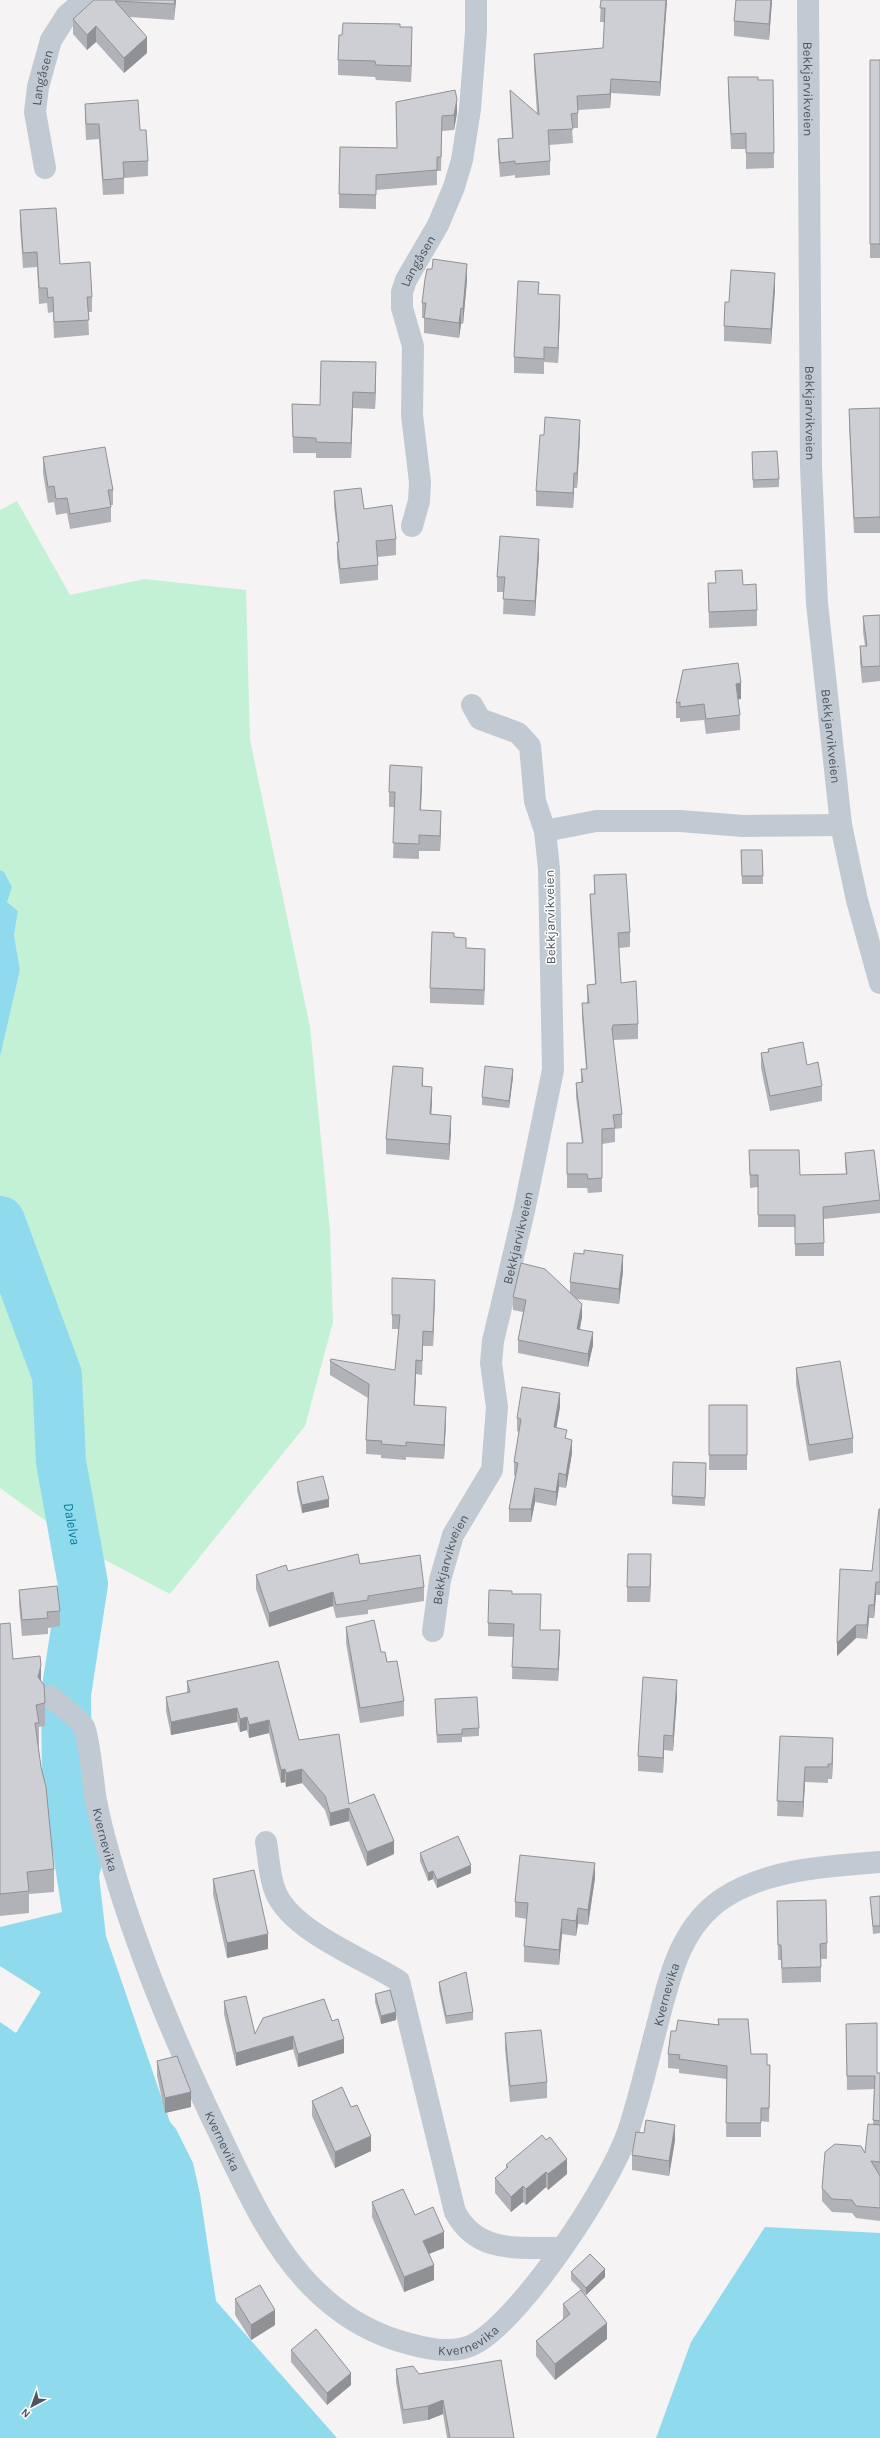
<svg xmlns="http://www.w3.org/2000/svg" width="880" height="2438" font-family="Karla,sans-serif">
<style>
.green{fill:#c3f1d5}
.water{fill:#90daee}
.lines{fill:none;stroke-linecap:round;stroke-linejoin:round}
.river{stroke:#90daee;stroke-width:50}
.minor{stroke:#c1cad2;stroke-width:22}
.wall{fill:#b0b2b7}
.shaded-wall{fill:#909195}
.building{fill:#cdcfd5;stroke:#909195}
.labels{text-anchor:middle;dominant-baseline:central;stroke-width:3;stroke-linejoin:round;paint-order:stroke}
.street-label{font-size:13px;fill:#4a5661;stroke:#fff}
.water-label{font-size:14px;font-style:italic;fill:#0c7c9b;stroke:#fff}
</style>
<rect width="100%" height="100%" fill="#f5f3f3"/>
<path class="green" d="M17 501 70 595 144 579 246 590 250 740 310 1027 330 1231 333 1322 305 1426 170 1594 88 1551 0 1488V1057L20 970 14 935 18 911 7 902 4 872 0 870V510Z"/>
<path class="water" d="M0 870 4 872 12 887 7 902 18 911 14 935 20 970 0 1057Z
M83 1834 96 1839 103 1862 99 1876 106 1936 170 2122 176 2129 193 2163 200 2194 216 2301 337 2438H0V2022L16 2033 41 1992 0 1966V1927L62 1912 51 1840Z
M765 2227 880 2233V2438H656L691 2342Z"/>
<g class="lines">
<path class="river" id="s1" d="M0 1221 57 1375 61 1462 83 1584 66 1694 67 1783 70 1836"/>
<g class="minor">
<path id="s2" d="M808 0 811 466 817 603 841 825 857 900 880 983"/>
<path id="s3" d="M45 168 35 112 38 87 51 40 67 15 85 0"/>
<path id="s4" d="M412 526 419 501 420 482 412 415 413 346 402 308V292L406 280 438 225 454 187 462 160 470 109 476 32V0"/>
<path d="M472 705 480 719 518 733 530 746 535 801 545 831"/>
<path id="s5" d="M433 1631 440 1580 453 1535 492 1470 497 1407 491 1363 493 1341 524 1211 553 1070 549 869 545 831 596 821H680L743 826 841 825"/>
<path id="s6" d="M50 1696C58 1704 79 1718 84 1727 89 1737 93 1781 95 1795 100 1825 109 1855 118 1884 145 1971 182 2057 222 2139 246 2190 272 2247 313 2288 336 2311 365 2330 396 2340 422 2348 454 2357 478 2342 527 2310 608 2188 628 2132 640 2096 648 2059 658 2022 670 1975 681 1925 725 1897 769 1869 829 1866 880 1862"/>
<path d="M266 1842C269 1858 269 1878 276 1893 293 1932 363 1958 399 1981L455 2212C478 2255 520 2247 562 2248"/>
</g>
</g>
<path class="wall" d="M94 0H176L174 20 130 17 147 53 124 73 96 42 87 50 73 34V19Z
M601 0H667L660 96 611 93 610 108 578 110V128H572L573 143 549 145 550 161V175L515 178V175L500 177 498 153V139L512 138 510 104V90L537 114 534 68V54L603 48 605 22H600Z
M736 0H772L769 40 734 36V21Z
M400 27 412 43 411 82 376 80 375 77 338 75V60L342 35Z
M870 60H880V258H870Z
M728 77 758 80H773L774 168 746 169V149H731L728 92Z
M396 102 457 113 454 130 442 131 441 171H437V185L376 190V209L339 208V194L397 148Z
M85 104 140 130 148 161V176L124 178V194L103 195 99 139 86 140 85 119Z
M20 210 60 264 92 297V312H88L89 335 54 338 53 312 48 313 47 303 39 304 37 267 23 268 20 226Z
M467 280 463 324H461L459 338 424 333V318H422V303Z
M775 289 771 344 724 341V326L729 302Z
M539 294 560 310 558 363 544 362V374L514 373V357Z
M376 378 375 409 353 408 351 458H316V453H293L292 404 320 405Z
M880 408V533H854L849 424V409Z
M580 435 577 488H574L573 508 536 506V491Z
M752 452 779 479V487L753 488Z
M43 457 113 490V505H111V522L70 529 67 513 56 515 54 502 48 503 43 473Z
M334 491 364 509 396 539V555L378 557V580L340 584 337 558V542H338L334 506Z
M539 554 535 616 503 614 504 592H497V577Z
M708 583 743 585 757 610V626L709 628Z
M880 615V681L862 683 860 662V646H865L863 632V616Z
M683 670 741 699H738L740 715V730L706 734 704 720 680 722V718H676V703Z
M422 782 421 810 441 826 440 851H419V859L393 858 395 807H389V792Z
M741 850H762L763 884H742Z
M594 875 630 932V947L619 948 621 983 638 1024V1039L613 1040 622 1114V1128L615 1129V1142L602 1144V1192L588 1193 587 1188H567V1143H582L576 1097V1083L581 1082V1069H586L582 1018V1003H587V985L595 984 590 908V894H594Z
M454 937 466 948 485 964 484 1005 430 1003V988Z
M768 1049 807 1065 822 1086V1101L770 1111 761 1068V1053L768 1052Z
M513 1077 509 1108 482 1105V1097Z
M423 1086 432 1102 431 1115 451 1131 449 1160 386 1154V1139Z
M749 1150 800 1175 846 1174 845 1165V1153L880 1200V1213L824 1219V1256H795V1227H758V1187L750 1188Z
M623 1271 619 1304 577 1299 582 1317 580 1329 593 1345 588 1367 518 1353V1340L523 1312 513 1310V1297L570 1292V1282Z
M392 1278 435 1294 433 1346H423L422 1375 416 1374 414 1405 446 1421 444 1459 406 1457V1460L381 1458V1455L366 1454V1440L368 1398 330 1375V1361L395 1370 399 1329H392Z
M796 1368 853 1438V1453L809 1461 796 1384Z
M709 1405H747V1470H709Z
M560 1407 556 1428 567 1439 572 1453 566 1488 559 1487 556 1506 535 1502 531 1522H509V1509L515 1476 514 1475V1462L519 1432 517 1431V1418Z
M673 1462 706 1463 705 1506 672 1504Z
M297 1482 329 1507 302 1513 297 1490Z
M880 1509V1595H876L874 1618H869L867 1639 856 1638 837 1656 872 1571Z
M360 1564 424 1587V1601L368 1610V1614L336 1618 333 1606 269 1627 256 1589V1575L288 1571Z
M651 1570 650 1602H627V1587Z
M19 1590 60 1611V1626L48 1628V1634L22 1636 19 1605Z
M512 1594 540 1630 560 1643 558 1681 512 1679 513 1637 488 1636V1623Z
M0 1624 13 1659 41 1681 45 1703V1726L39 1727V1745H38L54 1869V1892L29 1894V1913L0 1916Z
M346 1627 381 1652 387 1662 404 1701V1716L360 1723 346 1643Z
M278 1661 299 1740 349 1804 394 1854 367 1866 349 1821 330 1826 325 1810 302 1783 286 1787 285 1782 281 1783 269 1733 249 1738 247 1730 240 1732 237 1722 171 1735 166 1711V1697L187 1693V1681Z
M677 1696 673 1751 664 1750 663 1773 638 1771V1756Z
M435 1699 479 1728V1736L462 1737V1742L437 1743Z
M780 1736 833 1753 832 1779H828V1783L805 1782 803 1817 777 1816Z
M420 1853 471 1873 437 1888 433 1879 428 1881 420 1861Z
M595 1878 588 1925 578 1924 576 1936 562 1934 559 1965 524 1962V1946L527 1919 515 1917V1902Z
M213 1879 268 1949 227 1958 213 1894Z
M880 1896V1933L873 1934 870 1897Z
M777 1901 827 1943V1959H821V1982L782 1983 781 1960H778Z
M439 1982 473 2012V2020L446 2024 439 1990Z
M375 1994 396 2020 381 2024 375 2002Z
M224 2001 255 2034 332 2021 344 2053 298 2067 293 2049 236 2066 224 2014Z
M718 2019 751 2054 767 2065H770L769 2122 761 2121V2137H726L727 2079 679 2073V2069L668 2068V2054L676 2031 718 2025Z
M846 2024 877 2073H880V2175H879L880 2176V2221L856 2218 852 2213 832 2212 822 2201V2188L865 2153 873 2124 874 2089 847 2090Z
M505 2033 547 2082V2098L510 2102 505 2049Z
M157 2061 191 2107 165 2113 157 2076Z
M312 2101 351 2107 371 2151 335 2168 312 2116Z
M675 2140 669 2176 632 2170V2155Z
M506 2165 567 2174 548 2190 546 2187 526 2205 523 2202 511 2212 495 2193V2178L506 2169Z
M372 2202 415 2215 444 2248 429 2254 434 2280 404 2292 372 2217Z
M571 2272 605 2277 586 2295 571 2280Z
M235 2299 275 2325 251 2340 235 2315Z
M563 2304 607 2339 555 2380 536 2356V2341L563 2319Z
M291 2350 351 2385 327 2405 291 2362Z
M396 2369 419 2374 514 2438H447L443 2414 428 2420 403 2424 396 2382Z"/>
<path class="shaded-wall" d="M175 0H176L174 20Z
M666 0H667L660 96V82Z
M771 0H772L769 40V24Z
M96 26V42L87 50V35Z
M412 27V43L411 82V66Z
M147 37V53L124 73V58Z
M611 79V93L610 108V94Z
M457 99V113L454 130V115Z
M467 264V280L463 324V309Z
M775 273V289L771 344V329Z
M560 295V310L558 363V348Z
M461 308V324L459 338V323Z
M376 362V378L375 409V393Z
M353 392V408L351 458V443Z
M580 420V435L577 488V473Z
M574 473V488L573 508V493Z
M539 539V554L535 616V601Z
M741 683V699L736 700V684Z
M422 767V782L420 825V810Z
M441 811V826L440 851V836Z
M485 949V964L484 1005V990Z
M613 1025V1040L612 1029Z
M423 1068V1084L422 1101V1086Z
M513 1069V1077L509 1108V1101Z
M432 1087V1102L430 1130V1114Z
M451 1116V1131L449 1160V1144Z
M623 1255V1271L619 1304V1289Z
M435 1280V1294L433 1346V1332Z
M582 1304V1317L577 1342V1329Z
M593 1332V1345L588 1367V1354Z
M416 1360V1374L414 1419V1405Z
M560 1393V1407L554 1441V1427Z
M446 1407V1421L444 1459V1445Z
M572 1440V1453L566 1488V1475Z
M559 1473V1487L556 1506V1492Z
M535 1488V1502L531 1522V1509Z
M329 1499V1507L302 1513V1505Z
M651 1554V1570L650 1602V1587Z
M876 1582V1595L874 1618V1605Z
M333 1592V1606L269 1627V1613Z
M869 1605V1618L867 1639V1625Z
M856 1625V1638L837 1656V1643Z
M560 1630V1643L558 1681V1669Z
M41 1665V1687L38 1677Z
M677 1680V1696L673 1751V1736Z
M237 1708V1722L171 1735V1722Z
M247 1717V1730L240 1732V1719Z
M269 1720V1733L249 1738V1725Z
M664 1735V1750L663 1773V1758Z
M833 1738V1753L832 1779V1764Z
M805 1767V1782L803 1817V1802Z
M285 1769V1782L281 1783V1770Z
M302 1769V1783L286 1787V1773Z
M349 1808V1821L330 1826V1813Z
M394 1841V1854L367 1866V1852Z
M595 1863V1878L588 1925V1910Z
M471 1865V1873L437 1888V1880Z
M433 1871V1879L428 1881V1873Z
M578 1908V1924L576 1936V1921Z
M562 1919V1934L559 1965V1950Z
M268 1934V1949L227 1958V1943Z
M396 2012V2020L381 2024V2016Z
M293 2036V2049L236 2066V2053Z
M344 2039V2053L298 2067V2054Z
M191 2092V2107L165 2113V2098Z
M675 2125V2140L669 2176V2161Z
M371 2136V2151L335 2168V2152Z
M567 2159V2174L548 2190V2174Z
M546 2172V2187L526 2205V2189Z
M523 2186V2202L511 2212V2197Z
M444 2232V2248L423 2256V2241Z
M434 2265V2280L404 2292V2277Z
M605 2269V2277L586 2295V2288Z
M275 2310V2325L251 2340V2325Z
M607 2323V2339L555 2380V2364Z
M351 2373V2385L327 2405V2393Z
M443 2400V2414L428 2420V2406Z"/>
<path class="building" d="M94 0H175L174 4 115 1 147 37 124 58 96 26 87 35 73 19Z
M601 0H666L660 82 611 79 610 94 577 96 578 113 571 114 573 129 548 130 550 161 515 164V161L500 163 498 139 513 138 510 90 539 115 534 54 603 48 605 8H600Z
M736 0H771L769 24 734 21Z
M343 23 400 24V27H412L411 66 376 65 375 61 338 60 339 35H342Z
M870 60H880V244H870Z
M728 77H758V80H773L774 153H746V133L731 134Z
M455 90 457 99 454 115 442 116 441 157H437V170L376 175V195L339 194 340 147 397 148 396 102Z
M138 100 140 130H146L148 161 123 162 124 178 103 180 99 124H86L85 104Z
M56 208 60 264 90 262 92 297H87L89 320 54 322 53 297 48 298 47 288H39L37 252 23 253 20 210Z
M433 259 467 264 463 309 461 308 459 323 424 318 426 303H422L425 279 427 269H432Z
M731 270 775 273 771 329 724 326 725 302H729Z
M518 281 539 282 538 294 560 295 558 348 544 347V359L514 357Z
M321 361 376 362 375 393 353 392 351 443 316 442V438L293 437 292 404 320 405Z
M880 408V517L854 518 849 409Z
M545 417 580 420 577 473H574L573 493 536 491 540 435H544Z
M105 447 113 490H108L111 507 70 514 67 498 56 499 54 486 48 487 43 457Z
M777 451 779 479 753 480 752 452Z
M361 488 364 509 392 505 396 539 376 541 378 565 340 569 337 542H339L334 491Z
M500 536 539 539 535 601 503 599 505 577H497Z
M742 570 743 585 756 584 757 610 709 612 708 583H716L715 571Z
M880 615V666L862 667 860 646H867L863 616Z
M738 663 741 683 736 684 740 715 706 719 704 704 680 707V702L676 703 683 670Z
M390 765 422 767 420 810 441 811 440 836 419 835V844L393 843 395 792H389Z
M741 850H762L763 876H742Z
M626 874 630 932 618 933 621 983 636 981 638 1024 613 1025 612 1029 622 1114 613 1115 615 1128 602 1129V1178L588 1179 587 1174H567V1143H583L576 1083 583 1082 581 1069H587L582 1003H589L587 985 596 984 590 894H595L594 875Z
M432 932 454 933V937L466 938V948L485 949 484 990 430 988Z
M803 1042 807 1065 818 1062 822 1086 770 1096 761 1053 769 1052 768 1049Z
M393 1066 423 1068 422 1086 432 1087 430 1114 451 1116 449 1144 386 1139Z
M485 1066 513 1069 509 1101 482 1097Z
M749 1150H799L800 1175 847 1174 845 1153 874 1150 880 1200 823 1207 824 1243 795 1244V1215H758V1175H750Z
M584 1250 623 1255 619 1289 570 1282 574 1253 584 1254Z
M521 1263 545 1269 582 1304 577 1329 593 1332 588 1354 518 1340 526 1300 513 1297Z
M392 1278 435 1280 433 1332 423 1331 422 1361 416 1360 414 1405 446 1407 444 1445 406 1442V1446L381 1444 382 1441 366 1440 369 1384 330 1361 331 1359 395 1370 400 1315H392Z
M840 1361 853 1438 809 1445 796 1368Z
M522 1387 560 1393 554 1427 567 1430 565 1438 572 1440 566 1475 559 1473 556 1492 535 1488 531 1509H509L518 1463 514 1462 521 1419 517 1418Z
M709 1405H747V1455H709Z
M673 1462 706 1463 705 1498 672 1496Z
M323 1476 329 1499 302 1505 297 1482Z
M879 1509H880V1582H876L874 1605H869L867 1625H856L837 1643 840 1569 872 1571Z
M358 1554 360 1564 420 1555 424 1587 368 1596V1600L336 1605 333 1592 269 1613 256 1575 286 1565 288 1571Z
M628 1554H651L650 1587H627Z
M57 1586 60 1611 47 1612 48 1618 22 1620 19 1590Z
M489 1590 512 1591V1594H541L540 1630H560L558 1669 512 1667 514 1624 488 1623Z
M374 1620 381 1652H385L387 1662 397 1661 404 1701 360 1708 346 1627Z
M10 1623 13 1659 40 1656 41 1665 38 1677 44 1685 45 1703 36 1705 39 1723H35L41 1767 46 1787 54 1869 27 1872 29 1891 0 1894V1624Z
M278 1661 299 1740 339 1734 349 1804 374 1794 394 1841 367 1852 349 1808 330 1813 325 1796 302 1769 286 1773 285 1769 281 1770 269 1720 249 1725 247 1717 240 1719 237 1708 171 1722 166 1697 190 1692 187 1681Z
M643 1677 677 1680 673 1736 664 1735 663 1758 638 1756Z
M477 1697 479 1728 462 1729V1734L437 1735 435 1699Z
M780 1736 833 1738 832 1764H828V1767H805L803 1802 777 1801Z
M458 1836 471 1865 437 1880 433 1871 428 1873 420 1853Z
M520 1855 595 1863 588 1910 578 1908 576 1921 562 1919 559 1950 524 1946 528 1903 515 1902Z
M254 1870 268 1934 227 1943 213 1879Z
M880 1896V1926H873L870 1897Z
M826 1900 827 1943 820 1944 821 1967 782 1968 781 1945H778L777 1901Z
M466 1972 473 2012 446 2016 439 1982Z
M390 1990 396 2012 381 2016 375 1994Z
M246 1996 255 2034 263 2018 324 1999 332 2021 338 2019 344 2039 298 2054 293 2036 236 2053 224 2001Z
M718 2019H748L751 2054H767V2065H770L769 2108H761V2123H726L727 2066 679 2059 680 2055 668 2054 671 2031H676L678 2020 719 2025Z
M877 2023V2073H880V2121L873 2120 875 2076H847L846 2024Z
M541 2030 547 2082 510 2086 505 2033Z
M177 2056 191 2092 165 2098 157 2061Z
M342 2087 351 2107 357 2105 371 2136 335 2152 312 2101Z
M646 2120 675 2125 669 2161 632 2155 636 2132 644 2133Z
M868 2124 880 2125V2162L871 2161 880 2176V2208L856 2206 852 2200 832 2199 822 2188 825 2152 835 2144 861 2146 865 2153Z
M542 2135 546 2140 550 2137 567 2159 548 2174 546 2172 526 2189 523 2186 511 2197 495 2178 508 2167 506 2165Z
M403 2189 415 2215 433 2207 444 2232 423 2241 434 2265 404 2277 372 2202Z
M590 2254 605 2269 586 2288 571 2272Z
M260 2285 275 2310 251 2325 235 2299Z
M581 2290 607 2323 555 2364 536 2341 570 2314 563 2304Z
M316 2329 351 2373 327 2393 291 2350Z
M501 2360 514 2438H450L443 2400 428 2406 403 2410 396 2369 413 2366 419 2374Z"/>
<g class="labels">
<g class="street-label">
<text stroke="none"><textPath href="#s3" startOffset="92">Langåsen</textPath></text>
<text stroke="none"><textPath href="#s2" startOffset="89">Bekkjarvikveien</textPath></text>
<text stroke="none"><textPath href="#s4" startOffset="272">Langåsen</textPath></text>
<text stroke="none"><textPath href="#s2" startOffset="413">Bekkjarvikveien</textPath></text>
<text stroke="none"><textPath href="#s2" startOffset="737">Bekkjarvikveien</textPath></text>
<text transform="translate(550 917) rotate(-91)">Bekkjarvikveien</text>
<text stroke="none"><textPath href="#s5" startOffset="410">Bekkjarvikveien</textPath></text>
<text stroke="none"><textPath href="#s5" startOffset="74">Bekkjarvikveien</textPath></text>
<text stroke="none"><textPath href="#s6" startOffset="161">Kvernevika</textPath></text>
<text stroke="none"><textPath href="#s6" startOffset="1245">Kvernevika</textPath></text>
<text stroke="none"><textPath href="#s6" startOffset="485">Kvernevika</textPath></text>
<text stroke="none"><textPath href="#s6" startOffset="833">Kvernevika</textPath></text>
</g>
<g class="water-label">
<text stroke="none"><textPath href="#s1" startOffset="314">Dalelva</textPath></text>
</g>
</g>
<g transform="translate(32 2406) rotate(221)" stroke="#ffffff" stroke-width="3" paint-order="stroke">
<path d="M0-3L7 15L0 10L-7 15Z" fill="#4a5661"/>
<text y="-6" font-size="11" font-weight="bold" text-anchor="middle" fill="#4a5661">N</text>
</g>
</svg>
